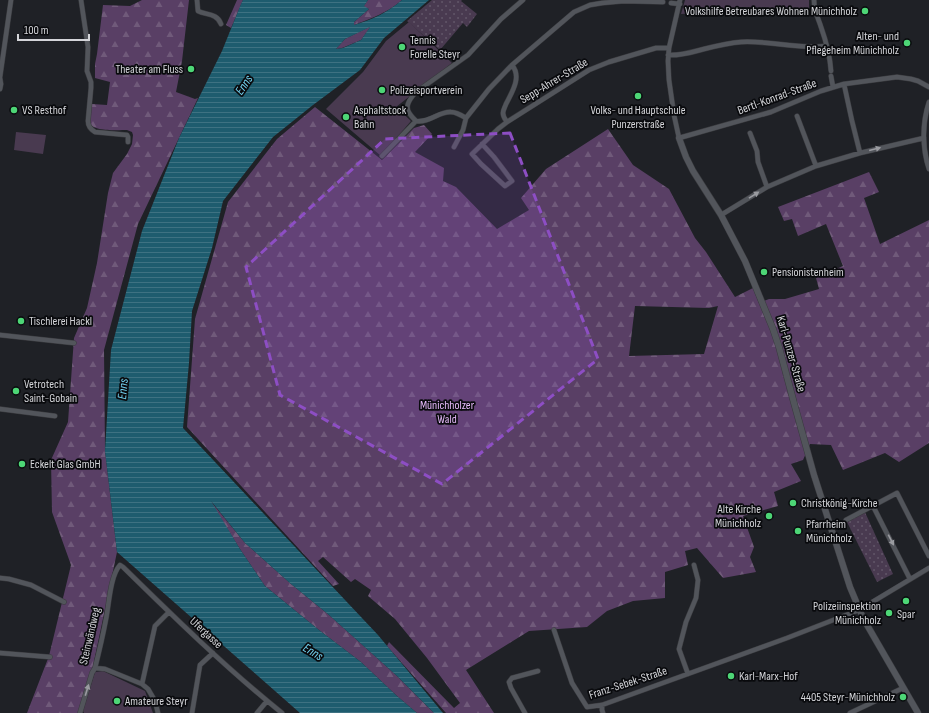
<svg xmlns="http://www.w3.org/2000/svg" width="929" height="713" font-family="'Sofia Sans Condensed',sans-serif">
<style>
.grass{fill:url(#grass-dots)}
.forest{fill:url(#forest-firs);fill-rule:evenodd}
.garden{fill:#493a50}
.water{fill:url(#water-rules);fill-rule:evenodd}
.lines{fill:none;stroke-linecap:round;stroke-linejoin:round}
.street-casing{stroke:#3a3b3f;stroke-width:5.5}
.secondary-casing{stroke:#3a3b3f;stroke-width:7}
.street{stroke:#52555b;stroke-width:4.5}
.secondary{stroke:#52555b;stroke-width:6}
.oneway{fill:#9a9ba0}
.marked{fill:#8d4ec4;fill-opacity:0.2;stroke:#8d4ec4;stroke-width:3;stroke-dasharray:8 5;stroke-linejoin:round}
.poi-dot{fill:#4dd676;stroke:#090a0d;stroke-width:1.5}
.labels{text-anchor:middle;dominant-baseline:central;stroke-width:3.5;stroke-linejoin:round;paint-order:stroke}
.poi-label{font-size:12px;fill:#d4d5d9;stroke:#090a0d;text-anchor:start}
.street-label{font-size:12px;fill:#d4d5d9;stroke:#090a0d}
.park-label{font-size:12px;fill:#e6bafa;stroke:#090a0d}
.water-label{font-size:13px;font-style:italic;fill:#72d0ee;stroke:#090a0d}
</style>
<defs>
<pattern id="grass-dots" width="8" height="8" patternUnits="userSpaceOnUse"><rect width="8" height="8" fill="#493a50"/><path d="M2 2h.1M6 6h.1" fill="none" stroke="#625669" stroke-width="1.8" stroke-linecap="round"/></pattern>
<pattern id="forest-firs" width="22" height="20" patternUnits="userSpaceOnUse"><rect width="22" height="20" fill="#593f65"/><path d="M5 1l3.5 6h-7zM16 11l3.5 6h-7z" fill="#705a7a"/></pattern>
<pattern id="water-rules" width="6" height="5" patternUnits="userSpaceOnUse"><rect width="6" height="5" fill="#1e5c6e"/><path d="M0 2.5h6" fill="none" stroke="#3e7282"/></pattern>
</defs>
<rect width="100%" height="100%" fill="#1f2126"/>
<path class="grass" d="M432 0H462L461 1 477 14 467 27 463 23 440 50 407 21Z
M864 510 893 574 877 582 847 522Z"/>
<path class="forest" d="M142 0H189L182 61 176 92 195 99 198 98 138 224 104 350 105 451 117 552 93 666 78 713H27L49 656 71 565 52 512 51 460 68 422 74 338 87 308 97 263 108 193 113 173 127 154 132 144 133 135 132 132 127 130C119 130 93 132 90 123 89 118 91 109 92 104L107 105 110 82 95 78V64L97 54 103 5 130 6Z
M237 0H243L231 28 226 25Z
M368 0H402C387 13 372 18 354 25V22L369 9 363 7Z
M371 26 361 40 342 48 336 49 345 39Z
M315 107 382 160 414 128 424 125 432 134 415 152 444 168 443 181 456 187 497 229 529 210 521 198 546 169 608 129 633 165 669 189 695 238 706 252 735 297 753 288 759 303 769 299H785L819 289 816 278 843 266 826 224 798 236 792 219 784 221 778 207 869 172 879 192 864 198 880 244 929 220V443L899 462 885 453 843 470 831 445 810 444 803 460 791 464 801 481 774 492 778 506 743 516 754 547 750 557 756 572 723 578 697 548 685 551 688 565 665 572V598L633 601 607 611 587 627 529 631 466 670 494 713H446L387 646 389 642 454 708 460 703 427 658 395 619 368 596 371 590 355 579 351 582 323 557 318 561 339 584 333 586 187 427 195 319 228 202 277 139ZM635 306 709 308 718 306 704 354 629 356Z
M208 498 245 543 291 584 329 615 397 676 434 713H417L397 696 361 662 319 630 265 586 240 549Z"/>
<path class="garden" d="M685 0H809V9L741 7 712 12 681 14Z
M409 22 452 63 396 107 411 121 381 156 326 109 363 72 386 41Z
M16 132 46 135 43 154 14 150Z
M103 671 145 691 153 713H84L83 711 95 672Z"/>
<path class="water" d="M243 0H368L364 6 369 9 354 22V25C373 19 387 13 402 0H429L384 38 360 70 313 105 273 137 223 201 212 248 192 311 189 363 183 428 378 635 443 713H434L397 676 329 615 291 584 245 543 211 501 240 549 265 586 319 630 361 662 397 696 417 713H300L117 552 105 451 111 350 142 231 179 138 222 51 241 4ZM370 27 361 40 343 48 336 49 345 39Z"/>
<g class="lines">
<g class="street-casing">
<path id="street" d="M81 0 88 47 87 71 91 82V88L88 121C88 126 90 129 95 132L127 135 128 137V142
M197 0 198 11C206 15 217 13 221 24
M680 0 669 48 668 61 669 80 674 115 679 138 771 112 821 91 844 84 897 77 911 79 918 81 929 87
M814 0C814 12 818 17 821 27 826 41 830 56 831 71
M671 3 680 4
M668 55C681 56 692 52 704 49 716 46 728 43 741 42 769 40 798 50 826 46
M831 76 833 87
M0 77 11 0
M0 78 1 84 0 89
M844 84 852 121 860 153
M929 102C922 123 922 148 929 169
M797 116 816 166
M466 118C461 115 456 112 451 112 439 111 430 123 416 121 404 110 405 104 416 92L468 55 501 19 523 0
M507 122C505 119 503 117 503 113 503 110 505 107 506 104 512 92 522 77 512 65
M750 133 757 151 758 162 767 187
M482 144 494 157 512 181 505 186 481 164 472 154 498 129 507 122 589 70 609 62 656 48H669
M454 147 463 130 466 118 489 89 512 65 574 12 590 5 602 3 624 1 663 2
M382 156 416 121
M721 215 767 187 816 166 860 153 924 138
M0 335 74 343
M0 409 55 416
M873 506 910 579
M846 520 897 493 929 556
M831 527 838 523
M0 578 9 579 31 585 64 602
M554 630 572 683 587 707 602 705 787 638 859 610 929 568
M0 653 50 657
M95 668 105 669 142 684 148 689 155 701 158 713
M688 674 679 649 686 622 696 598 698 580 694 565
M142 684 155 626 169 612
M602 705V710L603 713
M80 713 92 673 95 668C99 652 103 635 106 619 109 605 110 576 120 565L123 567C174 617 226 668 282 713
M192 713 200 665 213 653
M257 713 267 701
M525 713 511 688 509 682 512 678 538 671
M850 713 903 688"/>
</g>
<g class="secondary-casing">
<path id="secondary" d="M679 138 686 157 693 171 721 215 745 261 773 329 779 347 794 403 814 475 850 587 863 618 918 713"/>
</g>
<use href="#street" class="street"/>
<use href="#secondary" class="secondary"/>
</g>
<defs><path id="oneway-solid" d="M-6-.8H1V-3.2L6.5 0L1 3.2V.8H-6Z"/></defs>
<g class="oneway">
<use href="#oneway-solid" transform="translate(875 149) rotate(-14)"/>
<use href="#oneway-solid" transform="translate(754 195) rotate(-32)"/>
<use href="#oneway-solid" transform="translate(891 540) rotate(63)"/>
<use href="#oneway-solid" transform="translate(87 690) rotate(-73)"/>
</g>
<path class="marked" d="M510 133 598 359 442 484 280 395 246 267 385 139Z"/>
<g class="poi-dot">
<circle cx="865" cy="11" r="4"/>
<circle cx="907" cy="43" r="4"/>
<circle cx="402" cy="47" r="4"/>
<circle cx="191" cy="69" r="4"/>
<circle cx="382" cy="90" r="4"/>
<circle cx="638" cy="96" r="4"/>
<circle cx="14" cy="110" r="4"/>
<circle cx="346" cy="117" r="4"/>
<circle cx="764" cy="272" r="4"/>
<circle cx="21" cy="321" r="4"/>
<circle cx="16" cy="391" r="4"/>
<circle cx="22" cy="464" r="4"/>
<circle cx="793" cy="503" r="4"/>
<circle cx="769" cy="516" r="4"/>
<circle cx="798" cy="531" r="4"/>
<circle cx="906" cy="601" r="4"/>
<circle cx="889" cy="613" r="4"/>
<circle cx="731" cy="676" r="4"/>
<circle cx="903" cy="697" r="4"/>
<circle cx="117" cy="701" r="4"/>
</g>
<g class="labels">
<g class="poi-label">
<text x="857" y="11" text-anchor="end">Volkshilfe Betreubares Wohnen Münichholz</text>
<text x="899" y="36" text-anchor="end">Alten- und<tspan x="899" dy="14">Pflegeheim Münichholz</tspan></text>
<text x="410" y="40">Tennis<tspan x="410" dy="14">Forelle Steyr</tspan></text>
<text x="183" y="69" text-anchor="end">Theater am Fluss</text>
<text x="390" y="90">Polizeisportverein</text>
<text x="22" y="110">VS Resthof</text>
<text x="354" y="110">Asphaltstock<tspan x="354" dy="14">Bahn</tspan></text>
<text x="638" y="110" text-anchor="middle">Volks- und Hauptschule<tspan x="638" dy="14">Punzerstraße</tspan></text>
<text x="772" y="272">Pensionistenheim</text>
<text x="29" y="321">Tischlerei Hackl</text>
<text x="24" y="384">Vetrotech<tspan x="24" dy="14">Saint-Gobain</tspan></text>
<text x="30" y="464">Eckelt Glas GmbH</text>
<text x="801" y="503">Christkönig-Kirche</text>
<text x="761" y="509" text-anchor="end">Alte Kirche<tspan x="761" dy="14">Münichholz</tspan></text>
<text x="806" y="524">Pfarrheim<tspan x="806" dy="14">Münichholz</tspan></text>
<text x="881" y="606" text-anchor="end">Polizeiinspektion<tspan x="881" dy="14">Münichholz</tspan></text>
<text x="906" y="614" text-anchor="middle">Spar</text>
<text x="739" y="676">Karl-Marx-Hof</text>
<text x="895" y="697" text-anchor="end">4405 Steyr-Münichholz</text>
<text x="125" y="701">Amateure Steyr</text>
</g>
<g class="street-label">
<text transform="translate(554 81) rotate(-31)">Sepp-Ahrer-Straße</text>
<text transform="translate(777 97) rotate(-20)">Bertl-Konrad-Straße</text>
<text transform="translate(791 354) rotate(74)">Karl-Punzer-Straße</text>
<text transform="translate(206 633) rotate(43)">Ufergasse</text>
<text transform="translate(90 636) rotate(-77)">Steinwändweg</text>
<text transform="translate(628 683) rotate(-18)">Franz-Sebek-Straße</text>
</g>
<g class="park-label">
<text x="447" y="405">Münichholzer<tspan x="447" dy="14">Wald</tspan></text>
</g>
<g class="water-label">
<text transform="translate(244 85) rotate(-56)">Enns</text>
<text transform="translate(123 389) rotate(-85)">Enns</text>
<text transform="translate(313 652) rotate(32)">Enns</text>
</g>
</g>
<path d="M18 34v6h71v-6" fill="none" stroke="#d4d5d9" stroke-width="2"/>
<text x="24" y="34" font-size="12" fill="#d4d5d9" stroke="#090a0d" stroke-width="3" paint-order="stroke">100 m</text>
</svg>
